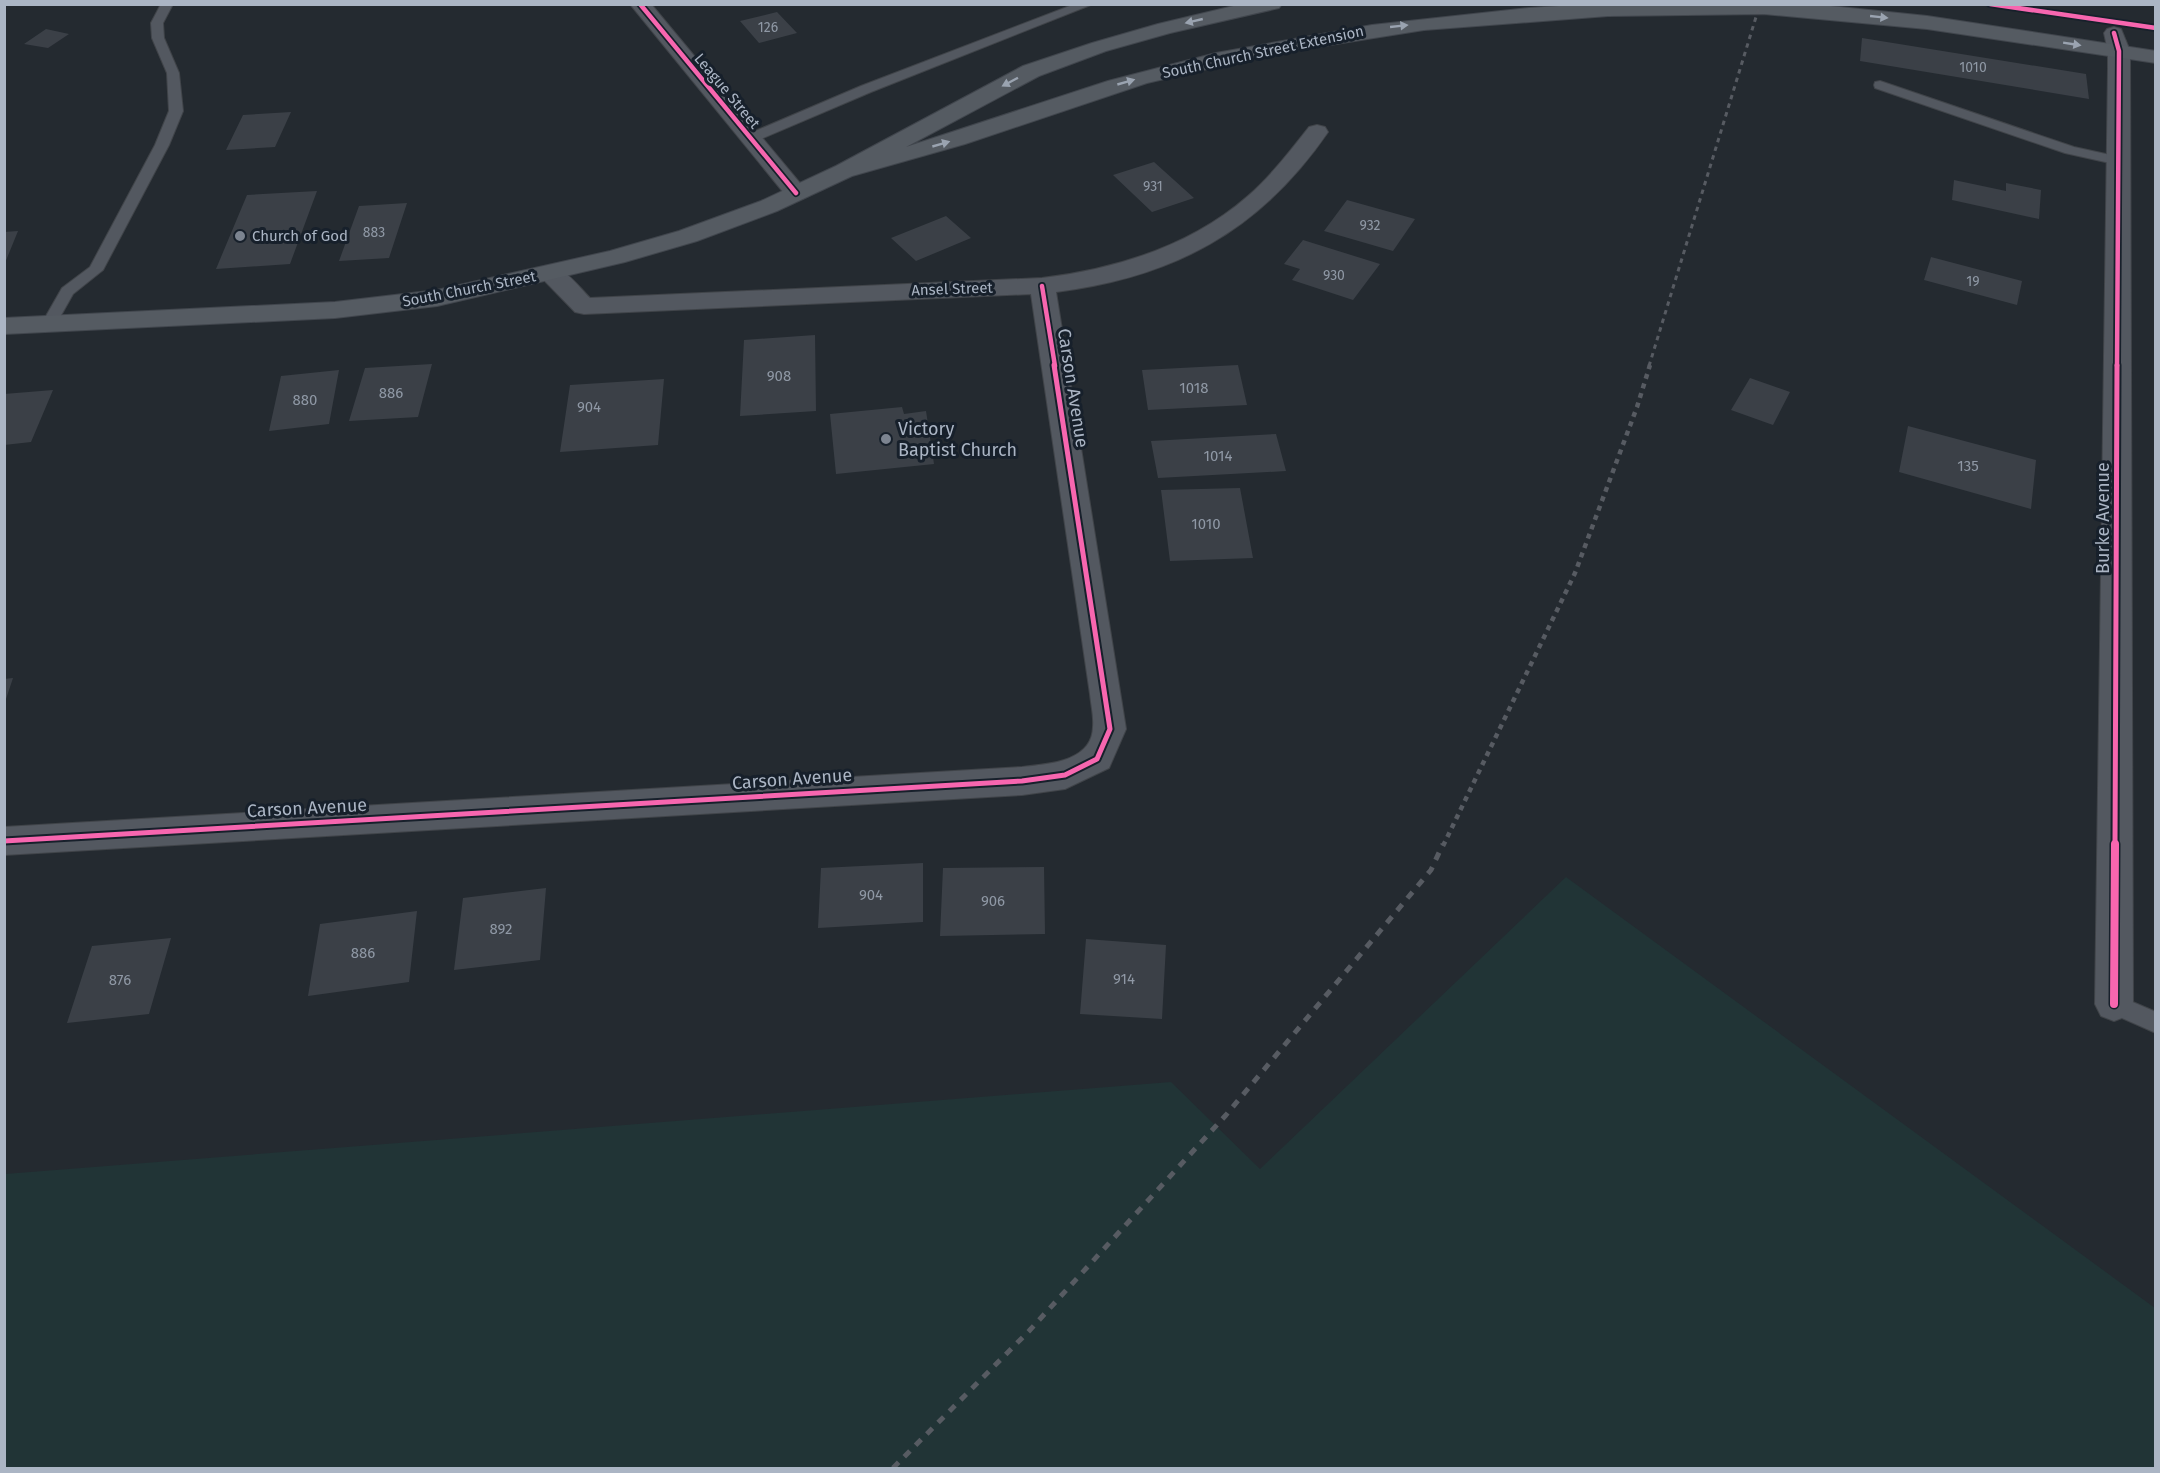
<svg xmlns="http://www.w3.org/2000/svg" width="2160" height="1473" font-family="'Fira Sans',sans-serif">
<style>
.green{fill:#213436}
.building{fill:#3b4047}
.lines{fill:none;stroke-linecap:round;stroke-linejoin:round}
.lane-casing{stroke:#404449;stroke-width:2}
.street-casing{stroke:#404449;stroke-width:2}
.primary-casing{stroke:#41464d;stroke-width:2}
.lane{fill:#535860;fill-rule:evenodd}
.street{fill:#535860;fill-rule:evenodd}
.primary{fill:#555b62;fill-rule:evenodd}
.rail-far2{stroke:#575b62;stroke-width:3;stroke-dasharray:4.5 4.5;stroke-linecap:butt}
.rail-far1{stroke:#575b62;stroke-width:4.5;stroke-dasharray:5 5;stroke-linecap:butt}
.rail{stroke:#575b62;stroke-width:5;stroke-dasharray:8 8;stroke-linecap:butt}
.cycleway-far2-casing{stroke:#17202b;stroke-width:8}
.cycleway-far1-casing{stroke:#17202b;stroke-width:9}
.cycleway-casing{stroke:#17202b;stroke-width:11}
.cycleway-far2{stroke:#f766af;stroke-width:4.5}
.cycleway-far1{stroke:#f766af;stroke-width:5}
.cycleway{stroke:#f766af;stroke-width:8}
.oneway{fill:#9aa3b0}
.poi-dot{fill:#7c8490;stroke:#17202b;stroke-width:2}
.labels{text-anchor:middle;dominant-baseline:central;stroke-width:6;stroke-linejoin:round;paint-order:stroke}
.far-number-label{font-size:14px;fill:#8f98a5}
.far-street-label{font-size:15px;fill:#abb5c4;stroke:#17202b}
.far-poi-label{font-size:15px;fill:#abb5c4;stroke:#17202b;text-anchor:start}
.number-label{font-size:15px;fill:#8f98a5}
.street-label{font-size:18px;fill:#abb5c4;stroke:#17202b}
.poi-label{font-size:18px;fill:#abb5c4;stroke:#17202b;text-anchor:start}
</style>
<rect width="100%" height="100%" fill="#242a30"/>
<path class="green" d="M1566 877 2155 1308V1468H5V1174L1171 1082 1260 1169Z"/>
<path class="building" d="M777 12 797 33 759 43 740 21Z
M46 29 69 34 48 48 24 44Z
M1862 38 2086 74 2089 99 1860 61Z
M291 112 275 147 226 150 243 115Z
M1154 162 1194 198 1152 212 1113 175Z
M1954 180 2006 191V183L2041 190 2039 219 1952 200Z
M317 191 290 264 216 269 247 195Z
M1347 200 1415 219 1393 251 1324 231Z
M407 203 389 258 339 261 359 206Z
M946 216 971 238 916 261 891 238Z
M18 231 5 263H4V232Z
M1303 240 1380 264 1353 300 1292 280 1300 269 1284 264Z
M1931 257 2022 281 2017 305 1924 280Z
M815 335 816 411 740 416 744 340Z
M432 364 418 417 349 421 365 368Z
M1238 365 1247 405 1148 410 1142 370Z
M339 370 329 424 269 431 281 376Z
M1750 378 1790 392 1773 425 1731 410Z
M664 379 658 445 560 452 570 385Z
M53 390 31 442 4 445V394Z
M902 407 904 414 926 411 934 464 836 474 830 414Z
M1908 426 2036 460 2031 509 1899 472Z
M1276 434 1286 471 1158 478 1151 441Z
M1240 488 1253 558 1170 561 1161 490Z
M13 678 5 702 4 701V679Z
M923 863V922L818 928 821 868Z
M1044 867 1045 934 940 936 943 868Z
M546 888 540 960 454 970 463 898Z
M417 911 409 982 308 996 320 924Z
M171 938 149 1014 67 1023 92 946Z
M1086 939 1166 945 1162 1019 1080 1014Z"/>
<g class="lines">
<g class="lane-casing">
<path id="lane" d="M161 4H173L163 23 164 38 179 73 183 111 169 145 103 270 73 294 55 326H45L42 323 62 288 90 267 155 145 169 111 167 73 152 38 151 23Z
M1075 4H1093L871 92 756 141H746L744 138 746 135 861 86Z
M1880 81 2074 147 2124 158 2126 161 2119 165 2065 153 1875 88 1874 85 1875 82Z
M2114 994 2156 1012V1033L2106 1011 2103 1004 2106 997Z"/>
</g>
<g class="street-casing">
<path id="street" d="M630 4H651L804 188 808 193 804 198 796 200 788 198Z
M2114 27 2121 29 2130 51 2133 1004 2127 1016 2114 1021 2101 1016 2095 1004 2108 68V51L2104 33 2107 29Z
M1317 125 1325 127 1328 132C1260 231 1174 277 1056 292L1126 729 1109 768 1065 789 1022 795 4 855V827L1022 767C1048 764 1092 762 1093 727 1094 716 1091 705 1090 694L1031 294 584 314 575 312 537 273 541 268C562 262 576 284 590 298L1042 278C1116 269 1191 246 1248 196 1271 176 1290 151 1309 127Z"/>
</g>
<g class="primary-casing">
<path id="primary" d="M1242 4H1282L1279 8 1170 33 1106 51 1039 76 906 147 1108 81 1216 53 1372 25 1529 8 1589 4H1811L1927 16 2156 51V63L1927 29 1764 14 1608 16 1424 30 1267 55 1147 83 965 144 852 176 777 211 697 241 625 262 437 306 335 318 4 334V318L335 302 437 290 610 251 679 231 761 201 836 166 1023 66 1092 43 1158 24Z"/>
</g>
<use href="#lane" class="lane"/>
<use href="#street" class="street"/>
<use href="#primary" class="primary"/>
<path class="rail-far2" d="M1649 366 1760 4"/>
<path class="rail-far1" d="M1443 846 1575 573 1637 407 1650 365"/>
<path class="rail" d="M893 1468 1029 1331 1226 1115 1431 870 1443 844"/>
<g class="cycleway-far2-casing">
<path id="cycleway-far2" d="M640 4 796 193
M1990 4 2156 28
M2114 33 2119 51 2117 366
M1042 286 1055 366"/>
</g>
<g class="cycleway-far1-casing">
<path id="cycleway-far1" d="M4 841 1022 781 1065 775 1097 759 1110 729 1054 365
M2115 846 2117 365"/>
</g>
<g class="cycleway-casing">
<path id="cycleway" d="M2114 1004 2115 844"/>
</g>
<use href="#cycleway-far2" class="cycleway-far2"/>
<use href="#cycleway-far1" class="cycleway-far1"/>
<use href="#cycleway" class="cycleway"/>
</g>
<defs><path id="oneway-solid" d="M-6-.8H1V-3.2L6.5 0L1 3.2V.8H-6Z" transform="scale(1.5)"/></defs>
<g class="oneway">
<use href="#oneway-solid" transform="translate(1879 17) rotate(6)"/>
<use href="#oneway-solid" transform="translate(1194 21) rotate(167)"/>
<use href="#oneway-solid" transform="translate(1399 26) rotate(-6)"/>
<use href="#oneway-solid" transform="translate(2072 44) rotate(9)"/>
<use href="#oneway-solid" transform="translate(1010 82) rotate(152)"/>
<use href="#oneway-solid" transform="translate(1126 82) rotate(-16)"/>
<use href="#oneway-solid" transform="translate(941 144) rotate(-16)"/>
</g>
<g class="poi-dot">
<circle cx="240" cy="236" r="6"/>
<circle cx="886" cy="439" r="6"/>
</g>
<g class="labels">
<g class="far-number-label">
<text x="768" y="27">126</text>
<text x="1973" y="67">1010</text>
<text x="1153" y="186">931</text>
<text x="1370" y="225">932</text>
<text x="374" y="232">883</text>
<text x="1334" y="275">930</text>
<text x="1973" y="281">19</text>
</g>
<g class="far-street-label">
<text transform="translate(1263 52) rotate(-12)">South Church Street Extension</text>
<text transform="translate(727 91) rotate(50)">League Street</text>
<text transform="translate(469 289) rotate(-11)">South Church Street</text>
<text transform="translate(952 289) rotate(-2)">Ansel Street</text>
</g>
<g class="far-poi-label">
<text x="252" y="236">Church of God</text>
</g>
<g class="number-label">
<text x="779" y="376">908</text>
<text x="1194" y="388">1018</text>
<text x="391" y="393">886</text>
<text x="305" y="400">880</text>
<text x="589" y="407">904</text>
<text x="1218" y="456">1014</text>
<text x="1968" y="466">135</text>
<text x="1206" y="524">1010</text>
<text x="871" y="895">904</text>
<text x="993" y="901">906</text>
<text x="501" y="929">892</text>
<text x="363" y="953">886</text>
<text x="1124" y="979">914</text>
<text x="120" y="980">876</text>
</g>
<g class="street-label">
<text transform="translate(1073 388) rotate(81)">Carson Avenue</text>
<text transform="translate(2103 518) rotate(-90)">Burke Avenue</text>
<text transform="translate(792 779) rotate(-4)">Carson Avenue</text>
<text transform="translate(307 808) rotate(-3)">Carson Avenue</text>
</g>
<g class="poi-label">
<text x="898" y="429">Victory<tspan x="898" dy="21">Baptist Church</tspan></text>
</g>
</g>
<rect width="2160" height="1473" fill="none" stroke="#abb5c4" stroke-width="12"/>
</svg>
